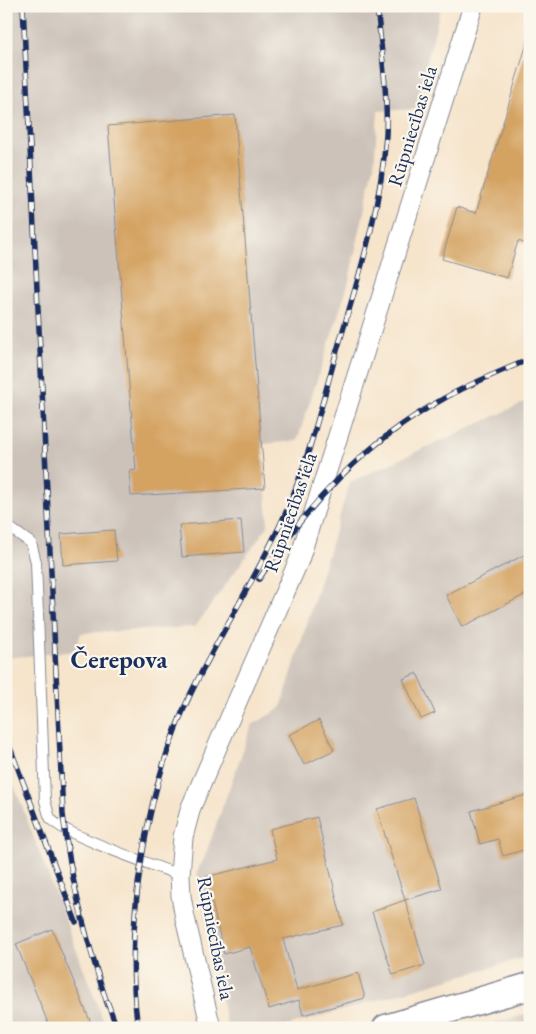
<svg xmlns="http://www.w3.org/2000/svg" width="536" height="1034" font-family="'EB Garamond',serif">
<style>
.industrial{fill:#ccc2b9}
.building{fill:#d4a362}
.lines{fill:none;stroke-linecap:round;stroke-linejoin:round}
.lane-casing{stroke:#888a94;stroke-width:12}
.street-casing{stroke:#888a94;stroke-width:21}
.secondary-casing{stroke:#888a94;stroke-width:29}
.lane{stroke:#fff;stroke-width:10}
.street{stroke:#fff;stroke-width:19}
.secondary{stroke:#fff;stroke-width:26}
.rail-casing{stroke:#1b2f5e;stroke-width:5.5}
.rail{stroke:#fbf7ec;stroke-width:4;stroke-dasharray:11;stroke-linecap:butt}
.labels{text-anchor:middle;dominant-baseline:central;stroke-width:4.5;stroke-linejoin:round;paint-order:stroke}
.street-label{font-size:20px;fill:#1b2f5e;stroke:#fbf7ec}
.district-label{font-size:25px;font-weight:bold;fill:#1b2f5e;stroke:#fbf7ec}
</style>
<rect width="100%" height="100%" fill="#fbf7ec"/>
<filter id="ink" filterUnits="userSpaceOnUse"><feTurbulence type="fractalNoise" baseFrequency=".02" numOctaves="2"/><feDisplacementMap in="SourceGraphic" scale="10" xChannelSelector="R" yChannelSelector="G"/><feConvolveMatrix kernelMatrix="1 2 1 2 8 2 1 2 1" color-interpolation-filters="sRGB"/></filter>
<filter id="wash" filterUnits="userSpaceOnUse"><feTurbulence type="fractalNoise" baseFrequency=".0096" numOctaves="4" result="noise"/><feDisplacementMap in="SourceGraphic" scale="20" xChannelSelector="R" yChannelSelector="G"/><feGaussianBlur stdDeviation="1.12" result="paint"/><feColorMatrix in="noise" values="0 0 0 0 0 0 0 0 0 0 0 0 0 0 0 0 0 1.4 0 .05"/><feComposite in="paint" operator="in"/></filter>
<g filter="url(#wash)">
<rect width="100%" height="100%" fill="#f6e4cb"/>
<path class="industrial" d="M6 6H441L415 109 378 111 374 165 348 285 297 441 263 444 268 526 195 627 81 633 75 651 6 658Z
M530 400V956L280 1028H227L197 871 204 859 252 725 281 708 350 482Z
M6 764 106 1028H6Z
M530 1013V1028H476Z"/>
<g id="blocks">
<path class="building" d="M530 33V245L518 241 507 278 442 259 457 207 476 213Z
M235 115 265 488 131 496 129 471 136 470 108 126Z
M241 520 244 552 182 557 179 525Z
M114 530 117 561 63 565 61 534Z
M530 552V592L462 627 446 595Z
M530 670V682H529L526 671Z
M417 673 435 713 421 719 403 679Z
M319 720 334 750 304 765 289 735Z
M530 794V848L503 856 498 839 480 844 471 811Z
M414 798 442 889 405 900 377 809Z
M317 817 343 925 283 939 297 990 358 973 365 998 303 1015 299 1000 269 1009 250 947 224 954 206 877 277 859 270 829Z
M405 900 425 965 393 975 372 912Z
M52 929 93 1028H50L16 944Z"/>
</g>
</g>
<g filter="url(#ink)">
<use href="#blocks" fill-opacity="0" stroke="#888a94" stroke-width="1"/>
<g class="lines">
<g class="lane-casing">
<path id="lane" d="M6 525 31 543 36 562 45 801C47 806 48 815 51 819 62 834 158 867 180 875"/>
</g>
<g class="street-casing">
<path id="street" d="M211 1028 185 918 181 896 180 875 183 837 191 807 299 560 473 6"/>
</g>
<g class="secondary-casing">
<path id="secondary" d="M386 1028 530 986"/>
</g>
<use href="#lane" class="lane"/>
<use href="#street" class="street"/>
<use href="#secondary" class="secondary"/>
<g class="rail-casing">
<path id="rail" d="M23 6 63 814C70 880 87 943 108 1006
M259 579C308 504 364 443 443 399 471 383 500 372 530 359
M6 737 76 922
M107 1001 117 1028
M138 1028C123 924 146 787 191 693 221 632 258 575 286 512 308 462 321 407 336 354 357 282 381 210 386 135 388 94 381 47 377 6"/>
</g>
<use href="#rail" class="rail"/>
</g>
</g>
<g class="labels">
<g class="street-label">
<text transform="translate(412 126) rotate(-73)">Rūpniecības iela</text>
<text transform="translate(290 512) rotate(-71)">Rūpniecības iela</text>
<text transform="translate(216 938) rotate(79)">Rūpniecības iela</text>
</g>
<g class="district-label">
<text x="119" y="659">Čerepova</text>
</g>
</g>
<rect width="536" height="1034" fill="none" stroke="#fbf7ec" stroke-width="25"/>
</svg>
